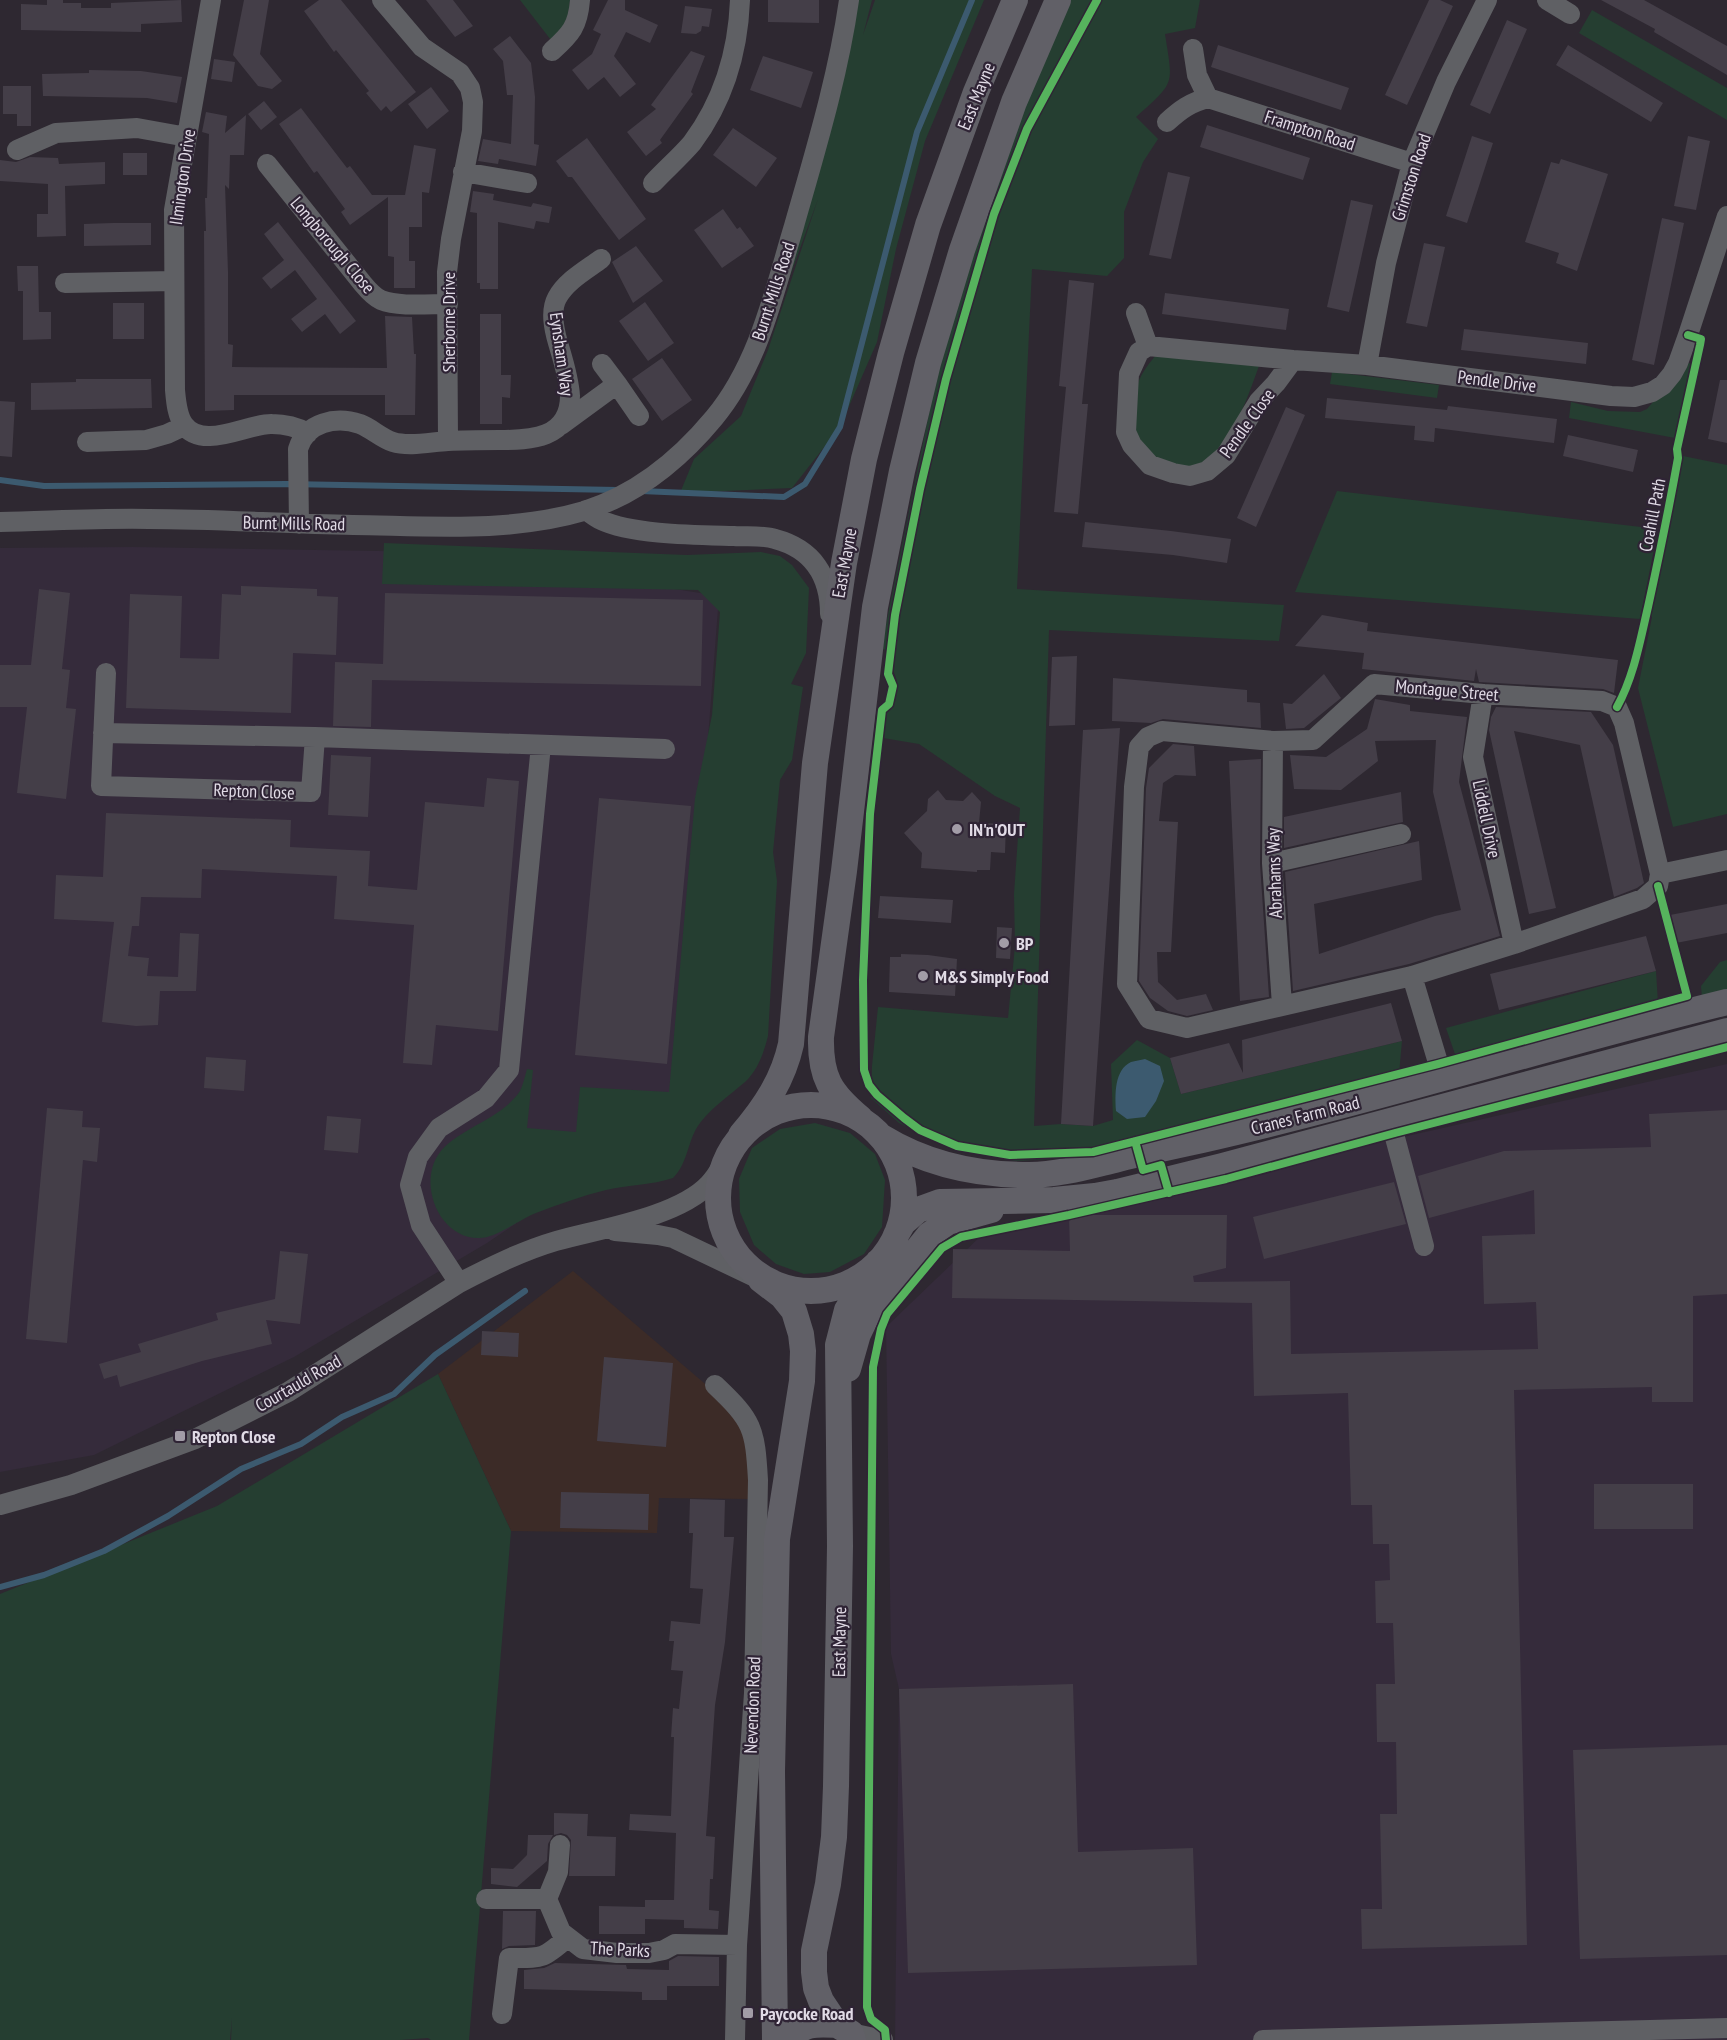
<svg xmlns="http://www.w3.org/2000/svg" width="1727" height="2040" font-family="'PT Sans Narrow',sans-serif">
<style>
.commercial{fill:#3c2b27}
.industrial{fill:#352b3b}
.green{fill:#253e31}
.water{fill:#3c5a6f}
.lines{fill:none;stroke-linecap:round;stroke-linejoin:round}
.stream{stroke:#3c5a6f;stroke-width:6}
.building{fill:#443e48}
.minor{stroke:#5f6064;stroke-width:20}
.major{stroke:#616067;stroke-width:26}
.cycleway-casing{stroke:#2f2435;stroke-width:11}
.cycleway{stroke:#56b35d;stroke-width:8}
.poi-dot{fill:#a29ca7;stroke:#2f2435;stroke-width:2}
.labels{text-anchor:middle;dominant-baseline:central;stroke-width:4.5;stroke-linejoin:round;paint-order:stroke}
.street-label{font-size:18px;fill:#e1dbe6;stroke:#2f2435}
.poi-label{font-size:18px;font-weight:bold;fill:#e1dbe6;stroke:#2f2435;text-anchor:start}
</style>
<rect width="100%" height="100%" fill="#2e2831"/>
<path class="commercial" d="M573 1271 738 1412 751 1440 753 1499 659 1498 657 1533 511 1531 438 1374Z"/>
<path class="industrial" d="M133 547 441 552 719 596 679 1113 487 1243 294 1357 94 1455 0 1472V548Z
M1727 1064V2040H895L899 1689 891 1654 886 1327 986 1231Z"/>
<path class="green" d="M520 0H570L568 16 554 44Z
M856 0H872L863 35 875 0H984L925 141 896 249 877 342 840 427 792 488 680 493 694 459 741 416 768 350 818 199 767 339Z
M1071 0H1200L1195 28 1165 34C1173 86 1176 81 1136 117L1158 139 1143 162 1124 212V258L1107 276 1032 269 1017 589 1284 605 1279 641 1049 630 1034 1126 1061 1124 1093 1126 1113 1120 1111 1064 1137 1040 1170 1058 1181 1094 1402 1041 1399 1074 1407 1077 1254 1117 1146 1133 1086 1157 1015 1161 955 1151 899 1123 871 1098 872 1066 878 1007 1008 1018 1015 946 1014 894 1020 808 995 796 919 744 883 738 884 714 895 701 897 681 892 666 893 651 881 649 937 374 981 222 1017 123Z
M1592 10 1727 88V120L1579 33Z
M1157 354 1259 366C1248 396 1234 438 1210 460 1205 464 1198 466 1193 469L1152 458 1131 429C1134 394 1133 381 1157 354Z
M1686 363 1695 364 1675 438 1569 418 1571 402 1608 411 1640 412 1647 409Z
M1332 372 1439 385 1437 398 1330 384Z
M1683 456 1727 465V814L1673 827 1638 688 1652 617 1649 616 1661 568Z
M1337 491 1658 529 1640 619 1295 592Z
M384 543 687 555 761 552 780 556 792 565 809 588 806 653 791 684 803 687 792 760 780 780 773 852 777 881 768 1036C764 1052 758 1070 745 1082 730 1095 712 1107 700 1123 687 1140 689 1162 673 1178 652 1185 628 1185 606 1190 582 1196 559 1204 536 1213 520 1219 495 1239 478 1238 440 1238 418 1186 438 1155 455 1129 501 1120 520 1091 523 1085 525 1076 527 1069L533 1070 527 1128 576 1132 580 1087 669 1092 695 798 712 715 720 612 698 590 382 584Z
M1727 960V992L1702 998 1701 986 1720 962Z
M1656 971 1658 1003 1638 1008 1639 1016 1458 1063 1446 1028Z
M815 1123 850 1133 875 1154 885 1180 882 1227 864 1254 830 1272 804 1274 776 1264 754 1245 740 1212 739 1179 752 1148 780 1129Z
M438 1374 511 1531 469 2040H431L428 2038 400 2040H231L232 2018 230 2040H0V1594L217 1506Z"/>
<path class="water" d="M1145 1059 1160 1066 1164 1081 1156 1101 1145 1117 1127 1119 1116 1111C1115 1095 1114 1070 1131 1062 1135 1061 1141 1060 1145 1059Z"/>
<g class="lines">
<path class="stream" d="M0 480 44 486 287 484 618 490
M641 491 784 497 805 484 840 427 917 132 972 0
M0 1587 44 1575 104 1551 168 1516 241 1469 301 1444 342 1417 394 1394 435 1355 525 1291"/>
</g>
<path class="building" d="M47 0H63V3H81V8H111V3L181 0 182 22 141 24V32L21 30V4L47 5Z
M244 0H269L260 54 282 81 272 89 258 86 233 55Z
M319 0H341L416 92 391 112 386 106 381 111 366 93 369 91 336 50 334 52 304 11Z
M426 0H453L473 26 455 37Z
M608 0H625V10L658 25 650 43 626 32 614 56 636 84 620 97 604 77 588 90 572 70 592 54 601 34 593 30Z
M768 0H819V23L768 22Z
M1429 0H1440L1453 6 1407 105 1385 95Z
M1601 0H1644L1727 46V75L1654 32 1655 29Z
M685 6 712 9 709 27 702 26 701 31 696 34 681 33Z
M1507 20 1527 29 1490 114 1470 105Z
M510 36 531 63 535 97 534 144 539 145 536 166 499 159 498 164 478 161 483 139 511 144 513 95H507L503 61 493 49Z
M1218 45 1349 88 1341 110 1211 67Z
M1568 45 1663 103 1651 122 1556 65Z
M691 51 705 56 691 92 693 94 660 140 662 143 646 156 627 132 656 109 651 105Z
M763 56 813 72 801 108 750 90Z
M214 59 235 62 232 82 211 79Z
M89 70 141 71 182 77 177 103 147 98 43 96 42 74 89 73Z
M3 86H31V126H17V114H3Z
M431 87 449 111 427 129 408 104Z
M264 101 277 117 261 130 248 114Z
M301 108 347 168 350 166 372 195H405L414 145 436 149 429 193 422 192V227H409V261H415V288H394V257L388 256V197L350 225 341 212 345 209 317 171 314 173 279 124Z
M206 112 227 116 225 133 246 115 244 155H230L229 189 225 185 228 272V344L233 345 232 367 387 368 385 316 412 317 414 354H416L415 415H385V395H234V410L205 411 204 231H206L205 198H207L209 134 202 132Z
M1207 125 1310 158 1303 180 1200 147Z
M733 128 777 158 756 187 713 155Z
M1472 136 1493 143 1467 223 1446 216Z
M1688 136 1710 141 1696 210 1674 206Z
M587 138 646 219 619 240 572 177H568L556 161Z
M123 153H147V175H123Z
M30 157 58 158 59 164 105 162V184L65 186 66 236 37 237V214H48V184L0 181V160L16 162Z
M1561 159 1608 174 1577 271 1556 263 1559 253 1525 242 1551 162 1559 164Z
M1168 172 1190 177 1171 259 1149 255Z
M473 191 494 194 493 200 531 207 533 203 552 207 549 223 536 221 534 229 498 222V289H480V283H477V213L470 212Z
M1351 200 1373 205 1349 312 1327 307Z
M723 209 737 229 740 227 754 246 722 268 694 230Z
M1662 218 1684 223 1654 365 1632 360Z
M278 222 356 321 340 334 325 314 302 332 291 319 317 299 295 270 271 289 262 278 284 260 264 234Z
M113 223H151V245L84 246V224Z
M1424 243 1445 247 1427 327 1406 323Z
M636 246 663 281 633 303 612 262Z
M17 266H38L39 312H51V339L23 340V291H18Z
M1069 280 1094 283 1082 404H1088L1078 514 1054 512 1066 387 1059 386Z
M1165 293 1289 309 1286 330 1162 314Z
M645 302 674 343 648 361 619 321Z
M113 303H144V339H113Z
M480 314H501V375H511L510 398 502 397V424H480Z
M1464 329 1588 343 1586 364 1461 350Z
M662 358 692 400 662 421 632 379Z
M76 379H151L152 408 31 410V383L76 382Z
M1720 380H1727V443L1708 439Z
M1327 398 1447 410 1448 406 1557 419 1554 443 1435 428 1434 442 1414 440 1415 426 1325 418Z
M0 401 15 402 12 457 0 456Z
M1286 407 1305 415 1256 527 1237 518Z
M1568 435 1638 450 1633 472 1563 456Z
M1085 522 1171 531 1231 539 1227 563 1173 555 1082 547Z
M241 586 317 589V596L338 597 336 655 293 653 291 713 126 708 130 594 182 596 180 658 219 659 222 594 241 595Z
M39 589 70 593 62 669 70 670 66 708 76 709 66 799 17 793 27 707H0V665H31Z
M385 593 703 600 701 686 372 680 371 727 333 726 335 662 383 664Z
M1322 615 1368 623 1367 631 1618 660 1614 693 1603 689 1479 682 1476 669 1474 681 1362 669 1364 653 1295 646Z
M1077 656 1075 725 1049 726 1052 657Z
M1324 674 1341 698 1304 728 1286 729 1283 703 1292 704Z
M1113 678 1247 690V702L1260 703 1261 728 1163 719 1151 723 1112 721Z
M1375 699 1410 705V711L1467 717 1459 782 1500 936 1409 964 1293 991 1285 872 1419 841 1422 880 1314 904 1319 954 1435 916 1461 910 1433 792 1436 740 1375 741 1378 761 1341 790 1294 789 1290 755 1326 757 1367 729Z
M1496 707 1591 712 1613 745 1644 883 1637 888 1614 897 1580 745 1514 731 1556 908 1529 914 1489 730 1491 717Z
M1120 728 1093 1126 1061 1124 1083 730Z
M1173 744 1194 746 1196 776 1175 775 1163 783 1159 821 1178 822 1171 952H1157L1158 982 1177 1000 1206 994 1213 1010 1187 1016 1168 1011 1150 998 1139 981 1146 788 1149 768Z
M331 755 371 757 368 817 328 815Z
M1261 759 1260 864 1269 997 1240 1001 1229 761Z
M487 778 519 781 498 1031 436 1025 432 1065 403 1063 414 925 334 919 337 876 202 869 201 898 141 897 139 926H132L128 956 149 958 147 976 178 977 180 933 199 934 196 991H160L158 1025 136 1026 102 1022 114 922 54 919 56 875 103 877 106 813 291 820 290 847 370 851 368 886 417 890 425 802 484 807Z
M938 790 946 800 963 801 972 792 981 802 979 823 1006 824 1005 853 991 852 990 870H977V872L921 868 922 853 904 833 927 811 928 799Z
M1401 792 1403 822 1284 848V817Z
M599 798 691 806 667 1064 575 1055Z
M880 896 953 900 951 923 878 918Z
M1727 904V933L1676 943 1670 915Z
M997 927 1012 928 1010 959 996 958Z
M1646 936 1656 971 1499 1010 1490 974Z
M901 954 928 955 957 959 955 996 889 992 890 957H901Z
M1391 1003 1402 1041 1181 1094 1170 1058 1229 1043 1243 1073 1242 1040Z
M206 1057 246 1060 244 1091 204 1088Z
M47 1108 83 1111 82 1127 100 1128 97 1162 83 1160 67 1343 26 1339Z
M1727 1110V1294L1693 1296V1402H1652V1387L1514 1390 1527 1945 1362 1949 1361 1909H1382L1380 1814H1397L1396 1742H1377L1376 1684H1395L1393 1623H1376L1375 1581 1390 1580 1389 1544H1373L1372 1505H1351L1348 1393 1254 1396 1252 1303 952 1298 953 1249 1070 1251 1069 1215H1227L1226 1268 1193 1276 1194 1282 1290 1281 1291 1354 1538 1349 1536 1302 1484 1304 1482 1236 1535 1234 1534 1190 1429 1218 1418 1176 1504 1151 1651 1147 1649 1114Z
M327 1116 361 1119 358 1153 324 1150Z
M1394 1182 1406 1224 1264 1259 1253 1217Z
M280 1251 308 1254 300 1324 266 1320 272 1344 202 1361 120 1387 117 1375 104 1379 99 1364 141 1352 138 1344 218 1320 216 1313 275 1299Z
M482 1331 519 1333 518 1357 481 1355Z
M604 1357 673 1363 666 1447 597 1441Z
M1594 1484H1693V1529H1594Z
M561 1492 649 1494 648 1530 560 1528Z
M690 1499 725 1500 724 1537H734L725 1642 715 1705 706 1836 715 1837 713 1879H710L709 1910 719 1911 718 1929 684 1928V1920L645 1919V1900H674L676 1833 629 1830 630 1814 671 1816 674 1737H671L673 1708 679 1709 683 1671 671 1670 674 1641H669L671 1621 700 1624 703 1589 690 1588 693 1533H689Z
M1073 1684 1078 1852 1193 1848 1197 1965 908 1973 899 1689Z
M1727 1745V1955L1580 1959 1573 1750Z
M554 1813 588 1814 587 1836 616 1837 615 1876H569L571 1840 567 1835 561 1833 554 1835Z
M528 1835H553L548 1844 547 1861 517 1887 491 1884V1868L513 1869 527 1855Z
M599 1906 645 1907V1934H599Z
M503 1911H536L535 1945 509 1946 502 1949Z
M678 1956 719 1957V1986H667V2000H642V1992L524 1989V1970L544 1968 555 1963 626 1965 627 1969 669 1970V1961Z"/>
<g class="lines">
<path class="minor" d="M211 0 174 210 175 390C176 401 177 416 184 425 203 451 248 423 272 424 285 424 297 427 308 433
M1547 0 1570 14
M1193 49 1197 75 1208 98
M552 51C571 34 578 26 580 0
M1208 98 1412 163
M1167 122C1180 110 1191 102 1208 98
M17 150 56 133 137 128 187 137
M267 164 363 284C368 290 374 297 381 300 398 307 429 304 448 304
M463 172 527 183
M653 183C665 170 680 157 692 143 724 100 738 53 740 0
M65 283 174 281
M1136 313 1148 346
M1148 346 1293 360 1367 365 1611 396 1634 397 1652 392 1663 385 1672 374 1678 363 1688 335 1727 216
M1148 346 1139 352 1129 374 1126 432 1132 445 1150 465 1173 473 1190 476 1207 471 1226 455 1259 401 1276 383 1293 360
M602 364 617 384
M1367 365 1386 263 1412 163 1446 82 1487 0
M561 425 617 384 639 416
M448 441C465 440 482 440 499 440 530 440 570 439 570 396 569 378 563 360 558 343 554 329 550 311 557 298 566 281 586 270 601 259
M87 442 146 440 167 434 184 426
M586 510C591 514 596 518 601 520 632 535 698 535 734 536 747 537 763 535 775 539 813 549 830 576 830 614
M0 522C50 521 100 518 149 519 217 519 285 524 353 525 429 526 510 533 584 511 636 495 680 459 714 418 759 364 774 292 794 226 815 152 838 77 849 0
M299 524 298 449C306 422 336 416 360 424 371 428 381 438 393 442 409 447 431 442 448 441L447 272 451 239 472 131 473 102 470 88 460 73 422 47 382 0
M106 673 101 786 311 792 315 737 665 749
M1374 684 1483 694 1602 701 1617 707 1624 723 1660 874 1658 886 1643 899 1514 944 1412 976 1187 1028 1149 1019 1127 984 1134 787 1139 747 1148 737 1162 731 1273 741 1313 740Z
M1483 694 1473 757 1514 944
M103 733 315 737
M1273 741 1272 863 1282 1005
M1272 863 1401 834
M1660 874 1727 860
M1412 976 1443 1079
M1390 1119 1424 1246
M615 1231 658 1235 673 1238 761 1280
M459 1283 421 1225 410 1185 418 1157 439 1128 486 1098 509 1070 541 745
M715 1385C753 1421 755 1428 758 1480L754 1693 737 1945 735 2040
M0 1505 71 1485 195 1439 288 1392 459 1283C490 1267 522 1251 556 1241 599 1229 678 1217 709 1184 716 1177 720 1169 725 1161
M560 1845 558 1872 547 1899 561 1932 583 1949 617 1953H649L664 1950 675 1944 737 1945
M486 1899H547
M502 2014 509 1958C542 1958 542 1960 567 1938
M851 2033 883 2040
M1263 2040 1727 2028"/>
<path class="major" d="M718 1198a93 93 0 1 1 186 0a93 93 0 1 1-186 0Z
M860 1118C830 1093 820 1077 821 1037L844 871 875 607 902 471 928 363 962 250 1014 102 1058 0
M741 1135C765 1107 783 1080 791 1044L815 763 844 563 864 459 891 353 928 225 976 92 1015 0
M882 1137C926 1164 977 1175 1029 1175 1059 1175 1089 1166 1118 1159 1146 1152 1174 1146 1202 1140 1378 1100 1551 1045 1727 1002
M896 1235 903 1223 918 1210 940 1202 1054 1200 1095 1196 1117 1192 1222 1166 1727 1031
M761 1280 782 1296 794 1311 801 1334 803 1351 802 1381 777 1539 772 1771 775 2040
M848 1369 858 1334 870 1309 929 1235 948 1222 991 1210
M791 2040C801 2022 819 2024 837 2025
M853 2040 851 2033 837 2025 821 2001 816 1988 814 1972V1951L828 1884 834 1837 836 1786 840 1546 838 1345 847 1310 878 1262"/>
<g class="cycleway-casing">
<path id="cycleway" d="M1097 0 1027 129 994 214 946 379 920 489 895 615 888 674 893 686 889 704 882 710 870 814 863 980 864 1070 869 1085 877 1095 904 1118 920 1130 957 1146 1010 1155 1093 1152 1438 1064 1687 996 1658 886
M1617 707C1634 676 1640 641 1648 607 1659 557 1669 508 1678 458L1677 449 1700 345 1701 339 1688 335
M1135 1141 1143 1170 1161 1165 1169 1193
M886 2040 885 2030 871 2019 867 2007 873 1367 881 1329 887 1314 942 1248 961 1237 1069 1215 1226 1179 1395 1133 1727 1047"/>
</g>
<use href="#cycleway" class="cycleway"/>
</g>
<g class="poi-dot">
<circle cx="957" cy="829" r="6"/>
<circle cx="1004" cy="943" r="6"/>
<circle cx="923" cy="976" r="6"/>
<rect x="174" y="1430" width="12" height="12" rx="3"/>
<rect x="742" y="2007" width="12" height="12" rx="3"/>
</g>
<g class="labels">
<g class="street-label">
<text transform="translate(976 96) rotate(-68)">East Mayne</text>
<text transform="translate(1310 130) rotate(18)">Frampton Road</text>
<text transform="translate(182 177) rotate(-82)">Ilmington Drive</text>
<text transform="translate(1411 177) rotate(-72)">Grimston Road</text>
<text transform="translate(333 245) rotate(50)">Longborough Close</text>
<text transform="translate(773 291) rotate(-72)">Burnt Mills Road</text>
<text transform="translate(448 322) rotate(-90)">Sherborne Drive</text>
<text transform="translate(562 354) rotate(82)">Eynsham Way</text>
<text transform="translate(1497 381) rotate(7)">Pendle Drive</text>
<text transform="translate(1247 423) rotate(-54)">Pendle Close</text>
<text transform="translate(1652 515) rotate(-79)">Coahill Path</text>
<text transform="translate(294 523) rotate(1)">Burnt Mills Road</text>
<text transform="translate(844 563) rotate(-80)">East Mayne</text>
<text transform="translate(1447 690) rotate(5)">Montague Street</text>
<text transform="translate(254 791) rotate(2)">Repton Close</text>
<text transform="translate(1487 819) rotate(78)">Liddell Drive</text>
<text transform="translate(1274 873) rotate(-92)">Abrahams Way</text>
<text transform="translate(1305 1115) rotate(-14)">Cranes Farm Road</text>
<text transform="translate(298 1383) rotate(-30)">Courtauld Road</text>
<text transform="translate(839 1642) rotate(-89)">East Mayne</text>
<text transform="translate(752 1705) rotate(-88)">Nevendon Road</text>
<text transform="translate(620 1949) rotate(3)">The Parks</text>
</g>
<g class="poi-label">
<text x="969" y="829">IN'n'OUT</text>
<text x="1016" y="943">BP</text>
<text x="935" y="976">M&amp;S Simply Food</text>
<text x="192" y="1436">Repton Close</text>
<text x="760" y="2013">Paycocke Road</text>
</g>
</g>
</svg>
